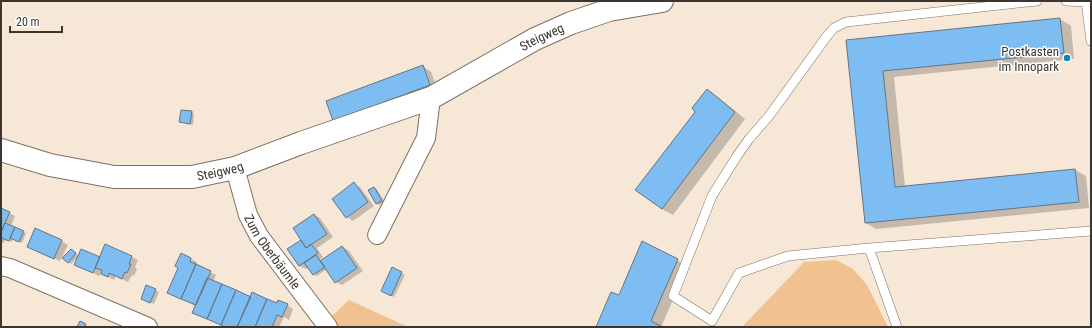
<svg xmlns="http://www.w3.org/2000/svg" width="1092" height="328" font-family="'Roboto Condensed',sans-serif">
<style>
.green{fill:#f0c28f}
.shadow{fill:#0003}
.building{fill:#7ebdf2;stroke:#657481}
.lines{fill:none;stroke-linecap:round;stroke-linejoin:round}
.service-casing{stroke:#7e7162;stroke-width:10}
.minor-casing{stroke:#7e7162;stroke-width:20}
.tertiary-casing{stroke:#7e7162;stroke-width:24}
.service{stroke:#fff;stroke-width:9}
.minor{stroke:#fff;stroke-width:18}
.tertiary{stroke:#fff;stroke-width:22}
.poi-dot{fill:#0882cb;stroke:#fff;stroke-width:1.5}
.labels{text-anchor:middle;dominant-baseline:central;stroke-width:3;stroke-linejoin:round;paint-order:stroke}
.street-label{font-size:13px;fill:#3c3630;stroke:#fff}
.poi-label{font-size:13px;fill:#3c3630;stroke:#fff;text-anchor:end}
</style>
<rect width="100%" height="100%" fill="#f7e7d7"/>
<path class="green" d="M836 260 853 269 867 285 888 327H742L804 262Z
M349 300 408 327H330L324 319 334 314Z"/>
<path class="shadow" d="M1060 19 1071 26 1074 59 894 77 905 187 1075 170 1086 176 1089 208 876 229 866 223 847 41Z
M423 66 431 72 438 90 334 120Z
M707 91 718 97 745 119 673 215 662 209 696 112Z
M192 112 194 114 193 125 180 122Z
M354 184 360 187 374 206 353 221 347 217Z
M374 188 377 189 385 202 380 205 377 204 369 191Z
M1 209 15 216 11 226 26 233 22 243 13 239 12 242 5 239 4 243 1 242Z
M314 215 320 218 333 237 317 248 323 257 320 259 322 262 343 247 349 251 363 271 342 285 336 282 327 269 317 276 314 275 309 267 306 269 299 266 302 240Z
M62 241 68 245 60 261 34 250Z
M642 243 688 266 661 327H597L619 296Z
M71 250 79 256 71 264 68 262Z
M132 257 138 260 135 267 137 269 134 276 132 275 128 282 116 276 114 280 101 273 99 276 76 265 100 259Z
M191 259 197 262 196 265 216 275 213 282 251 298 287 305 293 309 289 320 284 317 279 327H226L200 316 196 306 174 296Z
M393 269 405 275 394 297 382 291Z
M147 286 159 292 154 304 145 300Z"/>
<path class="building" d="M1060 18 1064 53 883 71 895 187 1075 169 1079 202 865 223 846 40Z
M423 65 430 85 333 121 326 101Z
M707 89 735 112 662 209 635 190 695 112 692 108Z
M181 110 192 111 190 124 179 122Z
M354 182 368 202 346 218 332 199Z
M374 187 382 201 376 204 368 190Z
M1 208 10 212 1 232Z
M314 214 327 234 306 248 293 228Z
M5 223 15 227 9 241 1 238V232Z
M15 227 24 231 19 242 10 238Z
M35 228 62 240 54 259 27 247Z
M301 240 306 248 311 244 318 253 299 266 287 249Z
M642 241 678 259 651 321 663 327H596L611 292 619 295Z
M105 244 132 256 129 264H131L127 273 125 272 122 279 109 273 108 277 101 274 102 270 95 268Z
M342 246 357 268 335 283 320 261Z
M71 249 76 253 68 263 62 258Z
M81 249 100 257 93 273 74 265Z
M181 253 191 258 190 262 196 264 181 299 167 293 178 268 175 266Z
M316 255 325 267 313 275 304 263Z
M196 264 211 271 196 305 181 299Z
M392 267 402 272 391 296 381 291Z
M207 278 222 284 207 319 192 313Z
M222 284 236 290 221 325 207 319Z
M146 285 156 289 150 303 141 299Z
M236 290 251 297 237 327H225L221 325Z
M252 292 267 299 255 327H237Z
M267 299 277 303 278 300 288 304 282 317 277 315 272 327H255Z
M80 321 86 324 85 327H77Z"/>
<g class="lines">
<g class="service-casing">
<path id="service" d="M1066 1 1086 2
M1086 1 1091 41
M869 248 1091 231
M897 327 869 248 788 256 739 273 712 321 673 296 712 196 737 156 749 139 769 116 827 36 834 28 846 22 1037 1"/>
</g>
<g class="minor-casing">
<g id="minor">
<path id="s1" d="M235 168 248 215 259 236 328 327"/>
<path d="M377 235 426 138 431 98"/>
<path d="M1 266 10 268 148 327"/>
</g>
</g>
<g class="tertiary-casing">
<g id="tertiary">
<path id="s2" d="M1 150 50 165 114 177H192L235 168 301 143 431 98 535 39 571 23 609 10 662 1"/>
</g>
</g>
<use href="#service" class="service"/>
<use href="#minor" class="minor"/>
<use href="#tertiary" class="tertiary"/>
</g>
<circle class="poi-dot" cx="1067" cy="58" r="4"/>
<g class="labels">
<g class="street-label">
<text stroke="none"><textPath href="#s2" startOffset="573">Steigweg</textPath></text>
<text stroke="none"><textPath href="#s2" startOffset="223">Steigweg</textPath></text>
<text stroke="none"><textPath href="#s1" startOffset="93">Zum Oberbäumle</textPath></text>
</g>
<g class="poi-label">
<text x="1059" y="51">Postkasten<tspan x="1059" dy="15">im Innopark</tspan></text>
</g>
</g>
<rect width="1092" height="328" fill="none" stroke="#3c3630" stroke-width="4"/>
<path d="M10 26v6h52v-6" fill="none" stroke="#3c3630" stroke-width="2"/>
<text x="16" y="26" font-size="12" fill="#3c3630" stroke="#ffffff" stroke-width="3" paint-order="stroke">20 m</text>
</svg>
